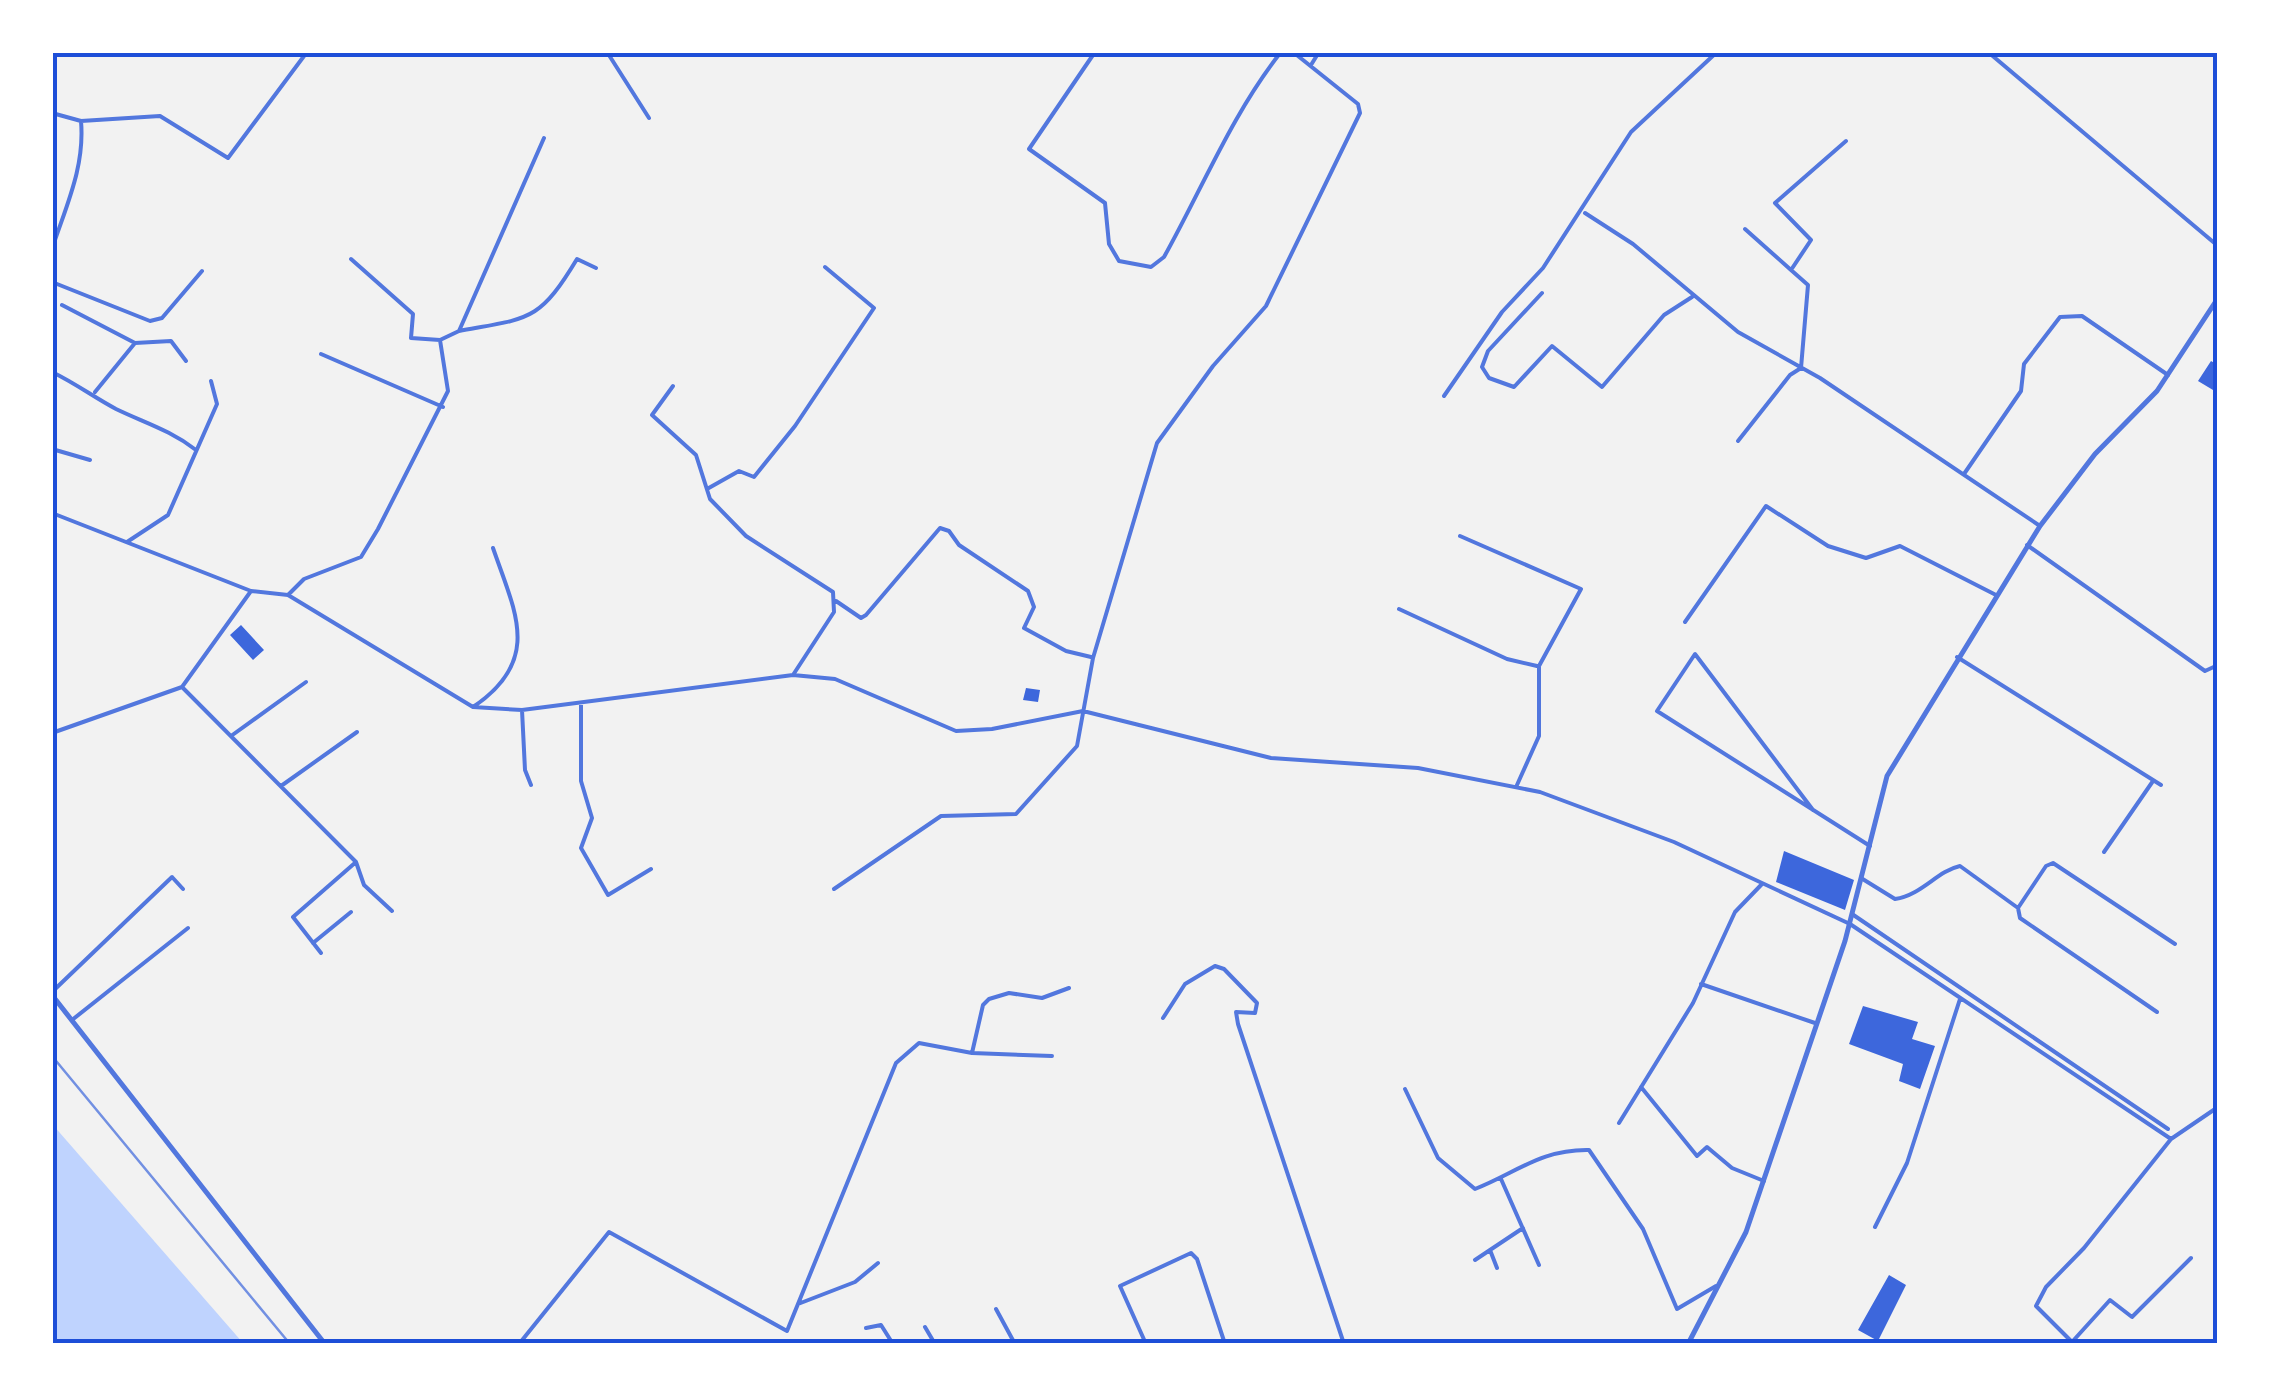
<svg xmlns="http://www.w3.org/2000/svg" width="2270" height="1396" font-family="'Source Sans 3',sans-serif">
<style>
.water{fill:#bfd3fe}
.building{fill:#3d67dc}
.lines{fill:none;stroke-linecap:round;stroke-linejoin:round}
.minor{stroke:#5277de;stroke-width:4}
.tertiary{stroke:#5277de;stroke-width:5}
.rail{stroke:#7290e2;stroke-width:2.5}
.neatline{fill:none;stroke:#1d4ed8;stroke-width:4}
</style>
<rect width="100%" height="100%" fill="#f2f2f2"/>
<path class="water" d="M53 1125 243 1343H53Z"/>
<path class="building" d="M2211 361 2218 365V393L2198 381Z
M241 625 264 650 253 660 230 635Z
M1026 688 1040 690 1038 702 1023 700Z
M1784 851 1854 880 1845 910 1776 882Z
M1863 1006 1918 1022 1912 1039 1935 1046 1920 1089 1899 1081 1903 1064 1849 1044Z
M1889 1275 1906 1285 1878 1341 1858 1330Z"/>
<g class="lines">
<path class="minor" d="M403 52 404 54
M607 52 649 118
M1095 52 1029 149 1105 203 1109 244 1119 261 1151 267 1164 257C1202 189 1232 114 1281 52
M1988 52 2218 246
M1311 65 1319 52
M52 113 81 121C85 167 66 206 52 249
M81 121 160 116 228 158 307 52
M1585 213 1633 244 1738 332 1820 378 2040 526
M1745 229 1791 270
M351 259 413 314 411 338 440 340 459 331 544 138
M52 282 150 321 162 318 202 271
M1542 293 1488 351 1482 367 1489 378 1514 387 1552 346 1602 387 1664 315 1692 297
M62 305 135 343
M459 331C530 318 539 322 577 259L596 268
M321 354 443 407
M52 372C75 383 95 398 116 409 145 423 170 430 196 450
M673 386 652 415 696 455 710 499 746 536 833 592 834 612 793 675
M95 392 135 343 171 341 186 361
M1444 396 1502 312 1543 268 1631 132 1717 52
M1738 441 1790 375 1801 368 1808 285 1791 270 1811 240 1775 203 1846 141
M52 449 90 460
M1964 474 2021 391 2024 364 2060 317 2082 316 2168 375
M707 489 739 471 754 477 795 426 874 308 825 267
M52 513 251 591 288 595 473 707 522 710 793 675 835 679 956 731 992 729 1083 711 1271 758 1418 768 1540 792 1674 842 1850 924 2171 1139 2218 1107
M1460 536 1581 589 1539 666V736L1517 785
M127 542 168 515 217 404 211 381
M2027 545 2205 671 2218 665
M288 595 304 579 361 557 378 529 448 391 440 340
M836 601 861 618 866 615 940 528 949 531 959 545 1028 591 1034 607 1024 628 1066 651 1091 657
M1399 609 1507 659 1537 666
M1685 622 1766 506 1828 546 1866 558 1900 546 1996 595
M1957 657 2161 785
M182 687 356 862 364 885 392 911
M182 687 251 591
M581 703V781L592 818 581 848 608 895 651 869
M473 707C543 660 515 612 493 548
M522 710 525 770 531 785
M52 733 182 687
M231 736 306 682
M281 786 357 732
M1813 810 1695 654 1657 711 1870 846
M2104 852 2153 781
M1861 878 1895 899C1922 895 1937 871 1960 866L2018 908 2020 918 2157 1012
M834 889 941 816 1016 814 1077 746 1093 658 1157 443 1213 366 1266 306 1360 113 1358 104 1293 52
M2018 908 2046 866 2053 863 2175 944
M1852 914 2168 1129
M313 943 351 912
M321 953 293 917 356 862
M1701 984 1815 1023
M52 992 172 877 183 889
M1163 1018 1185 984 1215 966 1224 969 1257 1003 1255 1013 1236 1012 1238 1024 1344 1344
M72 1020 188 928
M972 1053 983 1005 989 999 1009 993 1042 998 1069 988
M1641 1087 1697 1156 1707 1147 1732 1168 1764 1181
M1405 1089 1438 1158 1475 1189C1516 1173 1541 1149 1589 1150L1643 1229 1677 1309 1716 1286
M1619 1123 1693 1003 1735 912 1762 884
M2171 1139 2084 1248 2046 1287 2036 1306 2072 1342 2110 1300 2132 1317 2191 1258
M1501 1179 1539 1265
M1875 1227 1907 1163 1960 999
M1490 1250 1497 1268
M1475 1260 1523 1228
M798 1304 855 1282 878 1263
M996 1309 1015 1344
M925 1327 935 1344
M866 1328 881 1325 893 1344
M519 1344 609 1232 787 1331 896 1063 919 1043 972 1053 1052 1056
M1146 1344 1120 1286 1191 1253 1197 1259 1225 1344"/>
<path class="tertiary" d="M52 995 325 1344
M1688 1344 1746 1232 1845 941 1887 776 2040 526 2095 454 2157 391 2218 298"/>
<path class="rail" d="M52 1056 290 1344"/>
</g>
<rect width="2270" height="1396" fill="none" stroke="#ffffff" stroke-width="110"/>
<rect x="55" y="55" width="2160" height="1286" class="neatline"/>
</svg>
